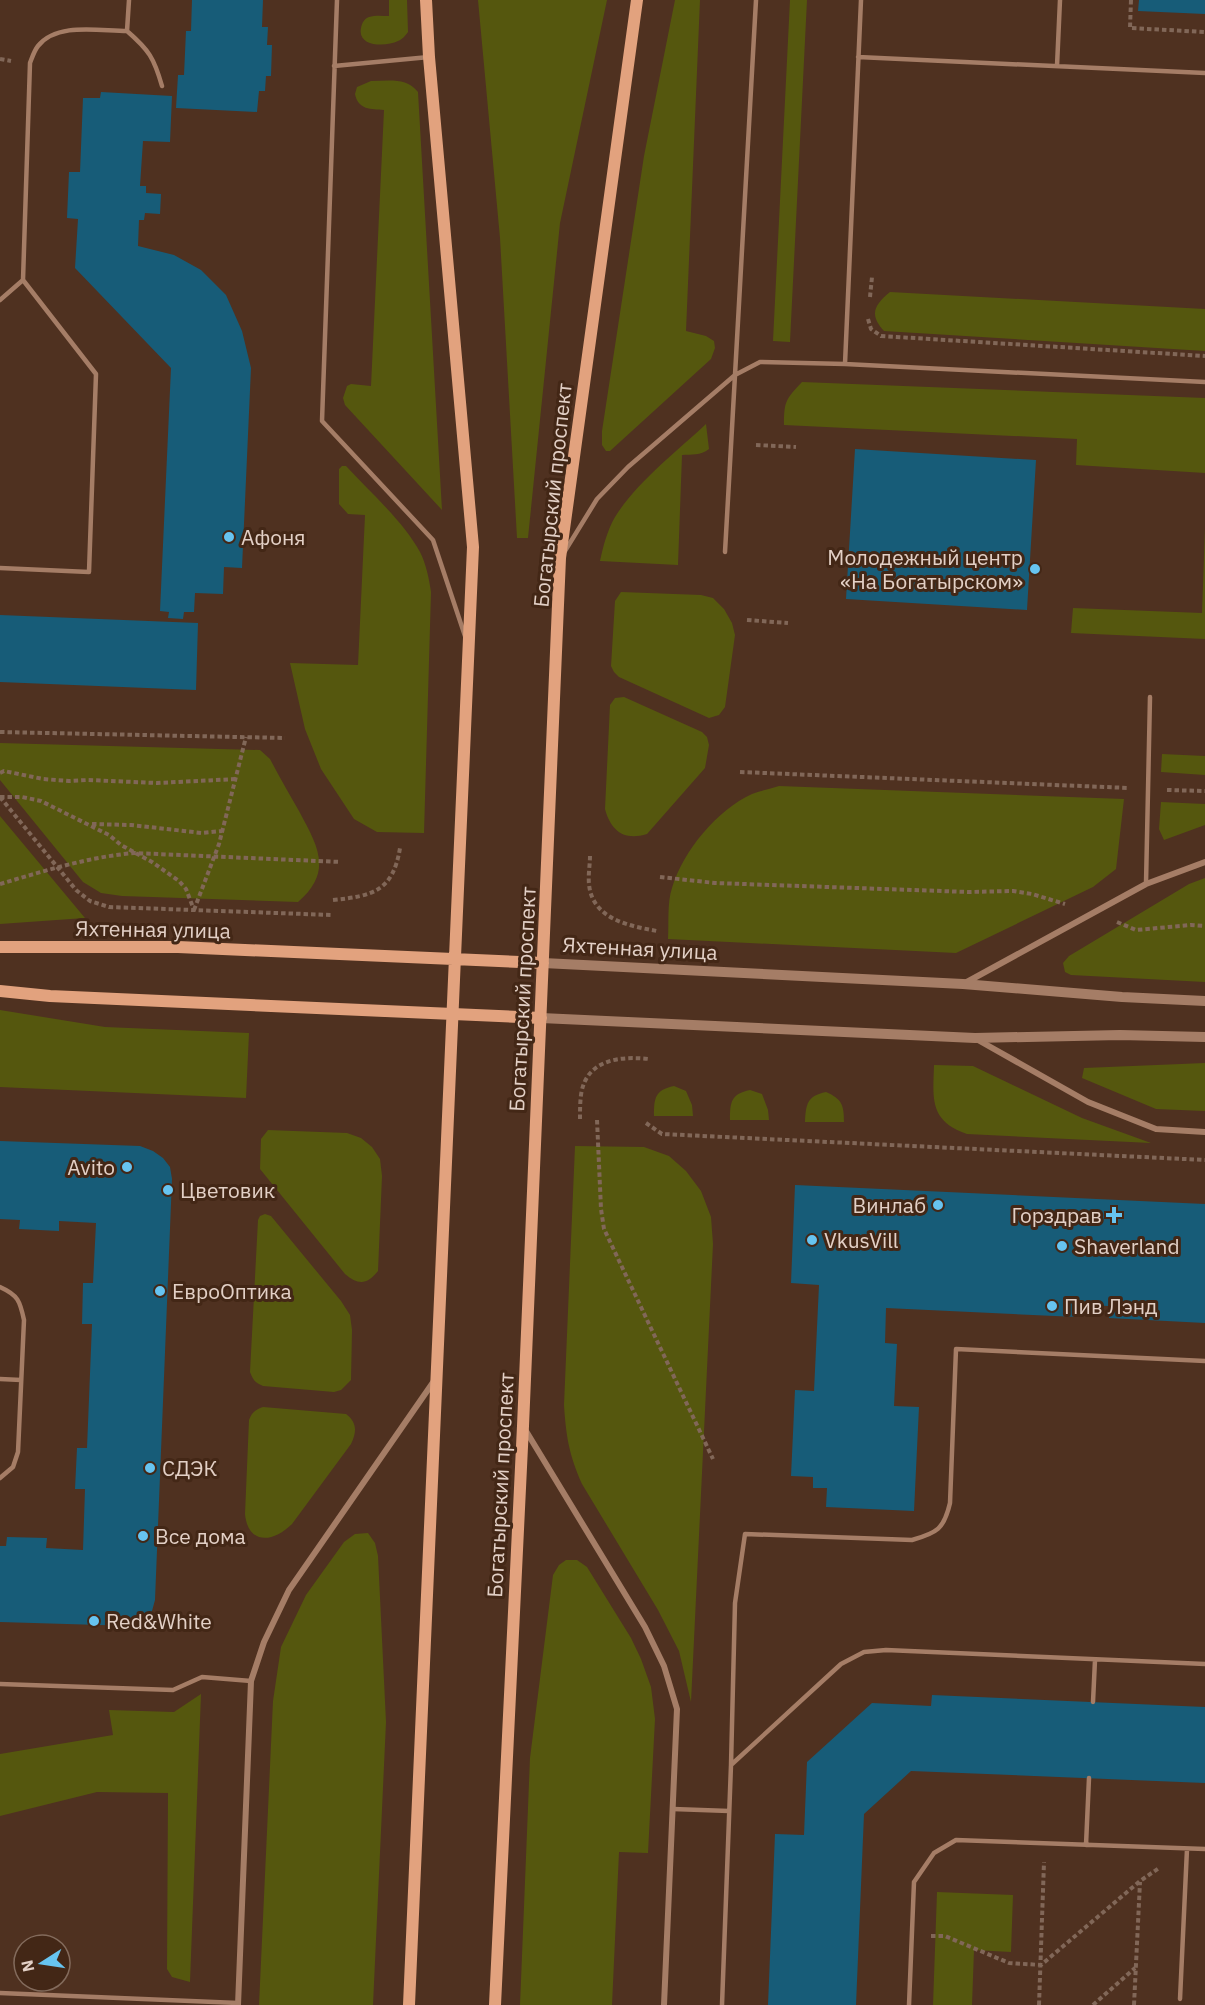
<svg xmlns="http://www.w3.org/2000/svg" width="1205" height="2005" font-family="'IBM Plex Sans',sans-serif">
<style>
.green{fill:#55570e}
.building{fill:#175c78}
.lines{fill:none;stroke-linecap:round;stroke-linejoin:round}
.path{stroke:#816758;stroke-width:4;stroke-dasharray:4.5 3;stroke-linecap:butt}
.service{stroke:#a57d66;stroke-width:4.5}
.minor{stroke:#a57d66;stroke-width:6}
.tertiary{stroke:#a57d66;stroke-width:10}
.secondary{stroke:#e2a27e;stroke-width:12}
.poi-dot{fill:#67c4f0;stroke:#432716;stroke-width:2}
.labels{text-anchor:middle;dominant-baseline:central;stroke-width:6;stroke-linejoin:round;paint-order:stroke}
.street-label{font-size:21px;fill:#e3d0c6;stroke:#432716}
.poi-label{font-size:21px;fill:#e3d0c6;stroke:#432716;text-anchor:start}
</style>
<rect width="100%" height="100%" fill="#4f3120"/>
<path class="green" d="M389 0H407L408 32C405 36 403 39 398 41 386 47 357 47 361 28 362 23 364 19 369 17 375 15 383 16 389 16Z
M478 0H607L560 223 528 538H517L500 238Z
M675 0H700L686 331 706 336 714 341 715 348 711 359 610 451H606L602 445V431L644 156Z
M790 0H807L790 342 773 341Z
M371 81C389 81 406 77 418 92L442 510 345 405 343 398 347 386 351 384 371 386 384 110C371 109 358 110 355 94L357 87Z
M890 292 1205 309V351L884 331C869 315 874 305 890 292Z
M802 382 1205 398V473L1076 465 1077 439 784 425C784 401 786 399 802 382Z
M706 424 709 449C700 456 692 454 682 455L678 565 600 561C603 547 607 531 615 517 636 483 676 452 706 424Z
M342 466H346C370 492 403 521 420 552 426 564 429 578 431 592L424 833 377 832 354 819 321 769 305 729 290 663 358 665 365 515 348 514 339 504V469Z
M1205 528V639L1071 633 1073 608 1202 613Z
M621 592 701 595 713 598 724 609 732 623 735 635 725 707 719 715 709 718 619 677 614 672 611 666 615 601Z
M624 697 702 732 707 737 709 745 705 768 647 834C624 841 611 831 605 809L610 705 615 698Z
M0 743 260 750 270 759C279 776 289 794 299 811 317 845 334 871 298 902L122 896 101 893 83 882 0 780Z
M1162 754 1205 756V775L1161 772Z
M779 786 1124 799 1116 869 1093 887 956 953 668 939C669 923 667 903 672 888 683 851 717 810 752 794 760 791 770 789 779 786Z
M1161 802 1205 804V825L1164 840 1159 829Z
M0 816 85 918 0 924Z
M1205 878V982L1071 975 1065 972 1063 963 1069 956 1189 884Z
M0 1010 105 1027 249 1033 246 1098 0 1087Z
M1205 1063V1111L1156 1109 1082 1078 1084 1068Z
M934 1065 973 1066 1082 1118 1151 1143 967 1134C929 1121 933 1099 934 1065Z
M674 1086 686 1091 692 1105 693 1116H654C654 1098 655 1090 674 1086Z
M750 1090 762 1094 768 1110 769 1120H730C730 1102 731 1094 750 1090Z
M826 1092C842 1099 844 1105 844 1122H805C806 1104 807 1096 826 1092Z
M268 1130 347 1133 361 1138 372 1147 380 1159 382 1176 378 1271C367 1285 358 1285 345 1274L260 1169 261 1139Z
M575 1146 644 1147 669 1156 686 1171 701 1191 711 1217 713 1244 691 1702 679 1651 658 1610 582 1484C569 1455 566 1436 564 1405Z
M265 1214 271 1216 341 1301 350 1315 352 1330 351 1380 341 1390 334 1392 263 1386C255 1383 253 1380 250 1372L258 1220 260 1216Z
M263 1407 346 1414C357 1422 357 1432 351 1444L292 1524C273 1543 248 1545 245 1514L249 1420C252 1412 255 1410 263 1407Z
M368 1533 375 1543 378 1556 386 1722 373 2005H259L273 1701 281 1647 306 1595 344 1542 355 1534Z
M566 1560H577L587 1567 631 1638 641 1659 651 1687 655 1719 648 1853 619 1852 612 2005H520L530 1758 553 1575 559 1565Z
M201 1694 190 1982 172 1977 167 1969 168 1793 97 1792 0 1816V1754L113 1735 109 1710 174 1712Z
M937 1892 1013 1895 1011 1952 974 1950 972 2005H933Z"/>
<path class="building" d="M192 0H263L262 27H268L267 45H272L271 76H266L265 91H259L257 112 176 108 178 75H184L186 31H191Z
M1139 0H1205V14L1138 11Z
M101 92 172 96 170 142 143 141 140 186H146V193L161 194 160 214 145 213 144 220H139L138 246 174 255 201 270 226 295 242 331 251 368 242 568 224 567 223 594 195 593 194 612H184L183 619 168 618 169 612 160 611 171 368 75 268 78 219 67 218 69 172H80L83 98H100Z
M855 449 1036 460 1027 610 846 599Z
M0 615 198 623 196 690 0 682Z
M0 1141 140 1146 153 1151 163 1158 170 1167 172 1179 155 1600 152 1611 144 1620 133 1626 0 1622V1546H6L7 1537 47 1538 46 1548 83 1550 85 1489H75L77 1448H87L92 1324H82L83 1283H93L96 1223 59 1221V1231L19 1229 20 1220 0 1219Z
M795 1185 1205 1204V1323L1109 1318V1306L1077 1305V1317L886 1308 885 1343 897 1344 894 1406 919 1407 914 1511 826 1507 827 1488H813V1477L791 1476 795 1390 814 1391 819 1285 791 1283Z
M932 1695 1205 1707V1783L911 1771 864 1814 856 2005H768L775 1834 804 1835 807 1762 872 1703 931 1706Z"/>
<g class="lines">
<path class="path" d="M1131 0 1130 28 1205 32
M0 59 11 61
M870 297 872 277
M868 319 871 329 881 336 1205 356
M756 445 796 447
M747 620 788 623
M0 732 285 738
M740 772 1129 788
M0 773 4 771 43 779 69 781 88 780 157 783 236 779
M1167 790 1205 791
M0 797 76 890 90 901 109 907 332 915
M0 797H22L41 801 109 835 121 845 152 862 179 881 186 889 194 910
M92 824 131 825 202 833 222 831
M590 856C590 865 588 875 589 884 592 919 629 926 657 931
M660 877 715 883 969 892 1013 891 1032 894 1065 904
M0 884C44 871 88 857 134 853L341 862
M333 900C373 896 393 891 400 848
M194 910 219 844 246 737
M1117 922 1136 930 1191 925 1205 926
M580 1119C580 1111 580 1103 581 1095 586 1059 620 1056 649 1059
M597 1120 601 1209 604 1229 713 1459
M646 1123 662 1134 1205 1160
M931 1936H945L1009 1963 1041 1965 1140 1881 1159 1868
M1039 2005 1044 1862
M1093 2005 1135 1968
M1134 2005 1140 1882"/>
<path class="service" d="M337 0 322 421 433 540 465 636
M127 31C149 50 154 58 162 86
M858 57 1205 73
M334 66 429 57
M1057 66 1060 0
M23 280 30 63C32 58 34 51 38 46 57 22 99 31 127 31L129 0
M0 300 23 280 96 374 89 572 0 568
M845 364 861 0
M565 551 597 499 628 467 735 375 756 0
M725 552 735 375 760 362 845 364 1205 382
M1146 884 1150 697
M0 1287C18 1295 20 1301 24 1320L18 1452 13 1467 0 1478
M0 1379 21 1380
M0 1684 173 1690 202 1677 251 1681
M1093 1702 1095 1660
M731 1765 735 1603 745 1534 912 1540C937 1533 944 1529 950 1503L956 1349 1205 1361
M673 1809 729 1811
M1086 1845 1089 1778
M0 1993 238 2003
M1180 1999 1187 1849
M722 2005 731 1765 841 1664 864 1652 886 1650 1205 1664
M909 2005 914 1882 934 1853 956 1840 1205 1849"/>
<path class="minor" d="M965 983 1146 884 1205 862
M978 1040 1088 1102 1156 1129 1205 1132
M526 1431 645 1627 664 1666 677 1709 664 2005
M238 2005 251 1681 264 1642 289 1590 434 1381"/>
<path class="tertiary" d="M543 963 963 984 1122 997 1205 1001
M541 1018 975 1038 1120 1035 1205 1037"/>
<path class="secondary" d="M0 947H178L543 963
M0 991 50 996 541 1018
M409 2005 473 547 429 57 426 0
M495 2005 523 1426 560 558 637 0"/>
</g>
<g class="poi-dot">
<circle cx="229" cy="537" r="6"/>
<circle cx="1035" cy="569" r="6"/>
<circle cx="127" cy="1167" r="6"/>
<circle cx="168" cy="1190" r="6"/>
<circle cx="938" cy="1205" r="6"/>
<path d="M1111 1206h6v6h6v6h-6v6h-6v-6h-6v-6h6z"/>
<circle cx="812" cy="1240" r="6"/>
<circle cx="1062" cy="1246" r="6"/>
<circle cx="160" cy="1291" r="6"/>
<circle cx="1052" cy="1306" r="6"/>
<circle cx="150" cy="1468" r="6"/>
<circle cx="143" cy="1536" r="6"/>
<circle cx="94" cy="1621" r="6"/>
</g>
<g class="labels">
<g class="street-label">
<text transform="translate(552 495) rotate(-84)">Богатырский проспект</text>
<text transform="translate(153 929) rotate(1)">Яхтенная улица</text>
<text transform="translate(640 948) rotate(3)">Яхтенная улица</text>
<text transform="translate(522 999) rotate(-87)">Богатырский проспект</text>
<text transform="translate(500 1485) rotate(-87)">Богатырский проспект</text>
</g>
<g class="poi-label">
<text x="241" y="537">Афоня</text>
<text x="1023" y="557" text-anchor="end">Молодежный центр<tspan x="1023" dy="24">«На Богатырском»</tspan></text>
<text x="115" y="1167" text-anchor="end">Avito</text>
<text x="180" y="1190">Цветовик</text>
<text x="926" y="1205" text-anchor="end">Винлаб</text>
<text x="1102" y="1215" text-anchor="end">Горздрав</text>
<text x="824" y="1240">VkusVill</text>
<text x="1074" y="1246">Shaverland</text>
<text x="172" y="1291">ЕвроОптика</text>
<text x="1064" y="1306">Пив Лэнд</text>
<text x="162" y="1468">СДЭК</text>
<text x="155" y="1536">Все дома</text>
<text x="106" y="1621">Red&amp;White</text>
</g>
</g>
<g transform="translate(42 1963) rotate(258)"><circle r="28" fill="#432716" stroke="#836b5c" stroke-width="1.5"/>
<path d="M0-4.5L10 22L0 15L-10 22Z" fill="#67c4f0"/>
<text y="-9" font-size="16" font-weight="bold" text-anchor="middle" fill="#e3d0c6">N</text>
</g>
</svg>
